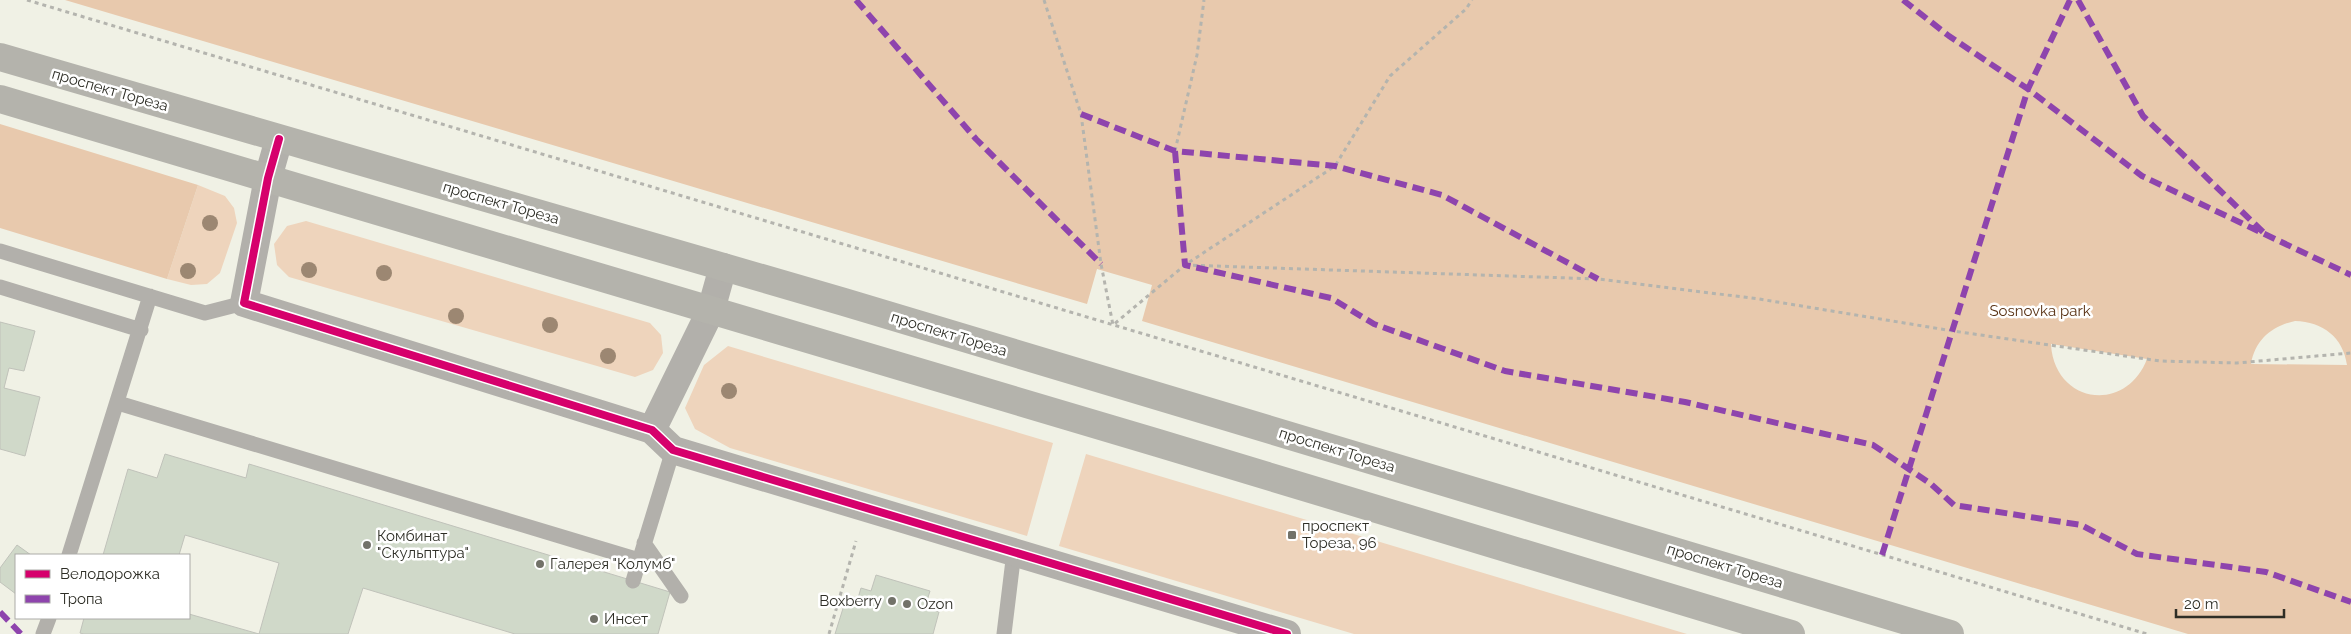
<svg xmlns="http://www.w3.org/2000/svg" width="2351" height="634" font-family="Raleway,sans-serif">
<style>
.green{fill:#eed4bc}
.forest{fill:#e8c9ad;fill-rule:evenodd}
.building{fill:#d0d9c9;stroke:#c0c2ba}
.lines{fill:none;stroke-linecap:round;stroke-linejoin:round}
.path{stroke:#b4b4ae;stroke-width:3;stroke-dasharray:4 4;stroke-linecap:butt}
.service{stroke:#b2b0ab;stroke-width:15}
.minor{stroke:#b2b0ab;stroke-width:28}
.primary{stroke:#b4b3ac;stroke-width:28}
.quiet{stroke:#8e44ad;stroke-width:6;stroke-dasharray:12 6;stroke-linecap:butt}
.cycleway-casing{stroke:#fff;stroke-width:11}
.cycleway{stroke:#d6006c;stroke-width:8}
.tree{fill:#9c8772}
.poi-dot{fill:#727269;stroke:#fff;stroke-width:2}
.labels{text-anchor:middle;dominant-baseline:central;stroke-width:5;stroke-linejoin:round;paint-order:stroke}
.street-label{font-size:15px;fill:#2e2e26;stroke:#fff}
.park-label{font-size:15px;fill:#583113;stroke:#fff}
.poi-label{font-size:15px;fill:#2e2e26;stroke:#fff;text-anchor:start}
</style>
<rect width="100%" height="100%" fill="#f0f1e5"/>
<path class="green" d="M198 185 225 196 234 208 237 223 220 273 207 284 191 285 167 279Z
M306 221 650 323 661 335 663 353 653 370 635 377 289 277 277 265 274 244 287 226Z
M728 346 1053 443 1027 536 730 448 695 429 685 408 704 365Z
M1086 454 1687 634H1354L1059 546Z"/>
<path class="forest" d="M65 0H2351V634H2188L1142 321 1152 285 1097 269 1087 304ZM2295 321C2323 322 2343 337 2347 365L2251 364C2255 340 2272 326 2295 321ZM2051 345V344L2147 359C2126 414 2055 404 2051 345Z
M0 124 198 185 167 279 0 228Z"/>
<path class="building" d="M0 322 35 331 24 371 9 368 4 388 40 397 25 456 0 449Z
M165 454 246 478 249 464 670 592 658 634H515L363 588 348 634H84L80 633 84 618H189V614L259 634 279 563 185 535 179 555H103L128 469 157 478Z
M17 545 31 555H16V594L0 582V568Z
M876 575 930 591 925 607 939 612 933 634H835L845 602 856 605 861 588 871 591Z"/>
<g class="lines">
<path class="path" d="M27 0 2147 634
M1044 0 1081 114 1101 264 1113 325 1185 265 1335 166 1390 76 1466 9 1472 0
M1175 151 1197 55 1204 0
M1185 265 1598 279 1759 299 1953 331 2160 361 2237 363 2351 353
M829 634 856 541"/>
<path class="service" d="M0 251 205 313 244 303
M0 287 141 330
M118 403 639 560
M644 543 681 596
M69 555 150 296
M633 581 673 450
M43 634 49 618
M1004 634 1014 552"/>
<path class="minor" d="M279 139 268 178 244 303 652 430 673 450 1287 634
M652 430 711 310 723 267"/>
<path class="primary" d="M0 57 844 302 1950 634
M0 99 1158 443 1791 634"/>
<path class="quiet" d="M856 0 976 139 1101 264
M1903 0 1949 36 2028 89 2142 176 2351 275
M2078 0 2143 116 2263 232
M1081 114 1175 151 1335 166 1442 195 1598 279
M1175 151 1185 265 1331 298 1374 324 1505 371 1685 402 1873 445 1931 484 1954 505 2081 525 2137 554 2266 572 2351 602
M1882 555 2028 89 2070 0
M0 612 21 634"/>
<g class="cycleway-casing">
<path id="cycleway" d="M279 139 268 178 244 303 652 430 673 450 1287 634"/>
</g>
<use href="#cycleway" class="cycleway"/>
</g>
<g class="tree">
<circle cx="210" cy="223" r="8"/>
<circle cx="309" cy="270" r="8"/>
<circle cx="188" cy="271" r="8"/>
<circle cx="384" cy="273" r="8"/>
<circle cx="456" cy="316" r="8"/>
<circle cx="550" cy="325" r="8"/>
<circle cx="608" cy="356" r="8"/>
<circle cx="729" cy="391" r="8"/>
</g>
<g class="poi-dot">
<rect x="1287" y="530" width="10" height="10" rx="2.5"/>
<circle cx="367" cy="545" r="5"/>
<circle cx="540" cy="564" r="5"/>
<circle cx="892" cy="601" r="5"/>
<circle cx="907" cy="604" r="5"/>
<circle cx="594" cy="619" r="5"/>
</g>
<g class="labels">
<g class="street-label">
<text transform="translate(110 90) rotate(16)">проспект Тореза</text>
<text transform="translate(501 203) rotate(16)">проспект Тореза</text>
<text transform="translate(949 334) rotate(17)">проспект Тореза</text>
<text transform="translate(1337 450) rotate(17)">проспект Тореза</text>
<text transform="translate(1725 566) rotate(17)">проспект Тореза</text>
</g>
<g class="park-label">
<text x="2040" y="311">Sosnovka park</text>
</g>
<g class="poi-label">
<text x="1302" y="526">проспект<tspan x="1302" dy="17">Тореза, 96</tspan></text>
<text x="377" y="536">Комбинат<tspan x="377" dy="17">"Скульптура"</tspan></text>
<text x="550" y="564">Галерея "Колумб"</text>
<text x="882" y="601" text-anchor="end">Boxberry</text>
<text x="917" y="604">Ozon</text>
<text x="604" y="619">Инсет</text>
</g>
</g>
<rect x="15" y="554" width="175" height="65" fill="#ffffff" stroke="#ababa8"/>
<rect x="25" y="570" width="25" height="8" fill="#d6006c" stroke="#ababa8"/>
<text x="60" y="579" font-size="15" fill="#2e2e26">Велодорожка</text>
<rect x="25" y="595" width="25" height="8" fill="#8e44ad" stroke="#ababa8"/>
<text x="60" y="604" font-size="15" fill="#2e2e26">Тропа</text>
<path d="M2176 609v8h108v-8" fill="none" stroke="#2e2e26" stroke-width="2.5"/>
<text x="2184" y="609" font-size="15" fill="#2e2e26" stroke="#ffffff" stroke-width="4" paint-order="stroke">20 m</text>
</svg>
